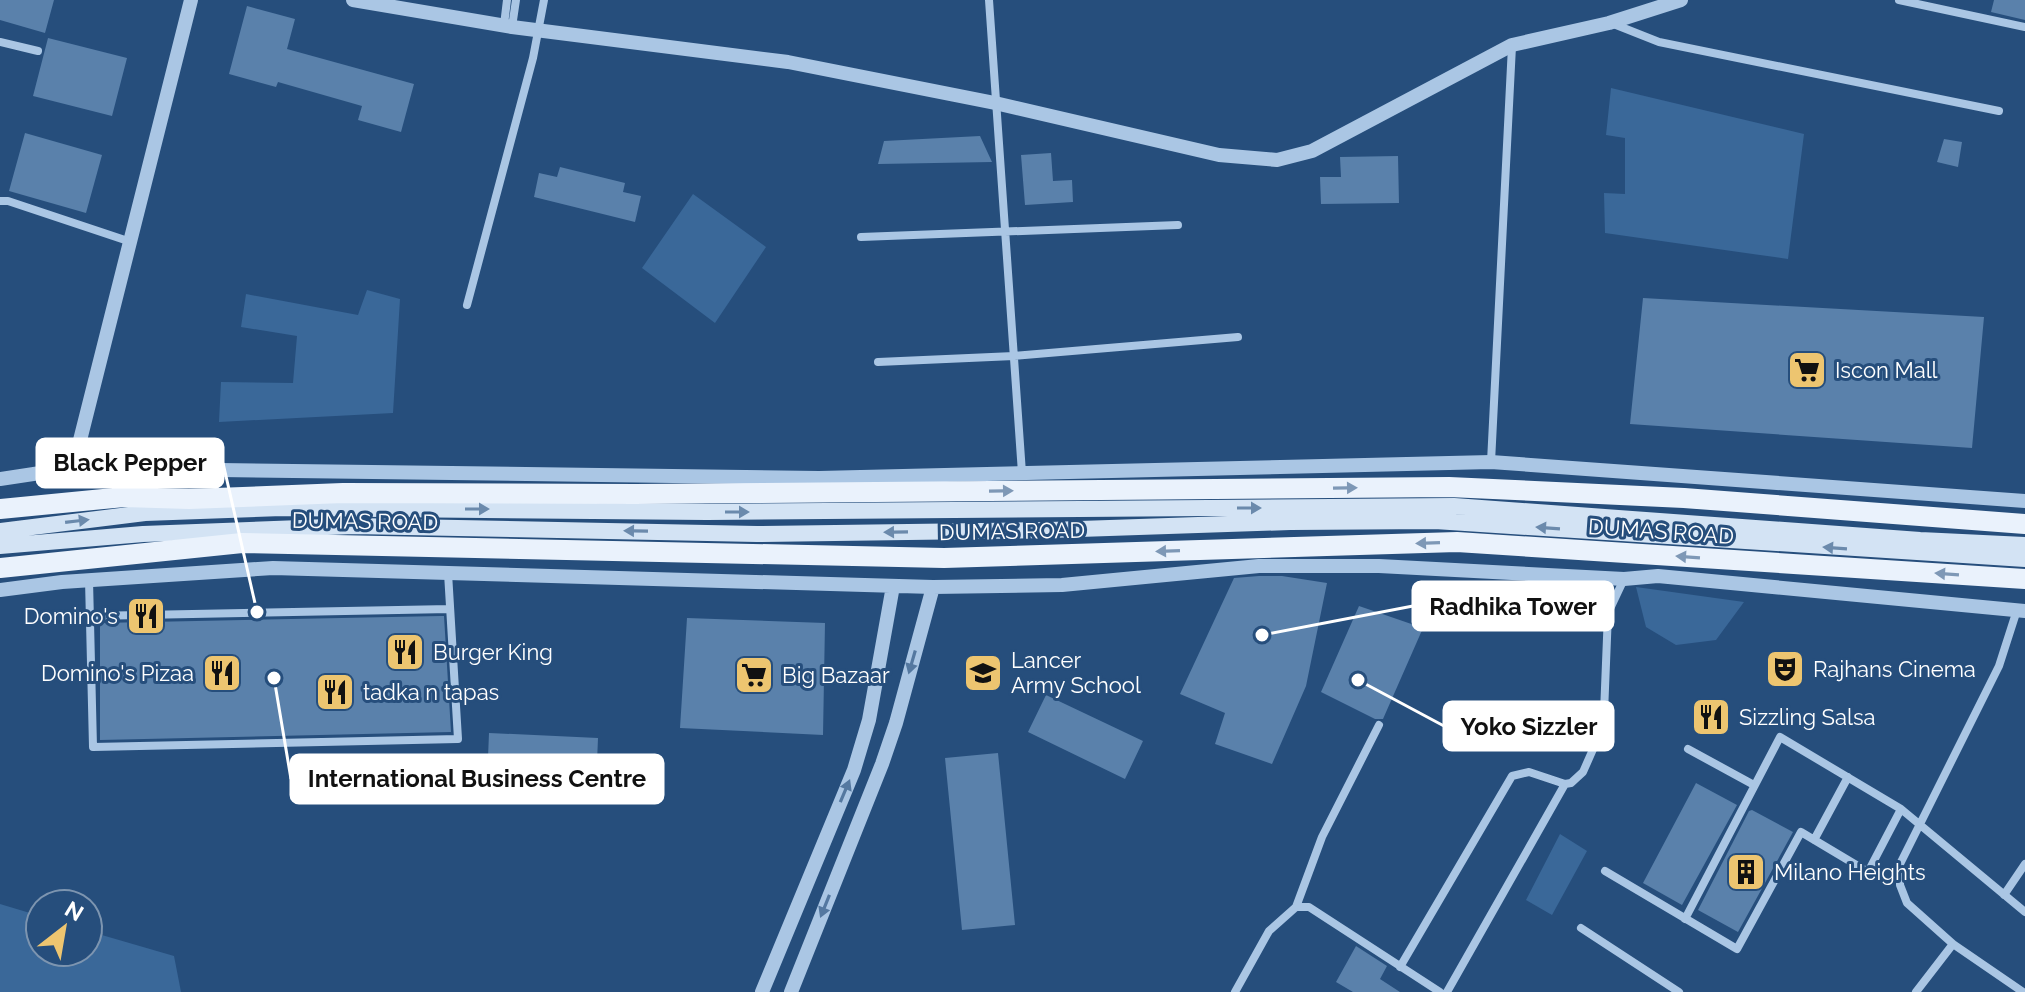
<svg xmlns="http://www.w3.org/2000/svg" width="2025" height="992" font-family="Raleway,sans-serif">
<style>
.green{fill:#3a6899}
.building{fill:#5a81ab}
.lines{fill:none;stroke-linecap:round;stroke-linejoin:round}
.minor{stroke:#aac6e4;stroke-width:8}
.tertiary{stroke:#aac6e4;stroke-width:14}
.secondary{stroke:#d3e3f4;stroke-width:16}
.primary{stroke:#eaf2fc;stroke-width:20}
.oneway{fill:#7e98b6}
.oneway2{fill:#6b8aac}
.oneway3{fill:#5478a0}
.labels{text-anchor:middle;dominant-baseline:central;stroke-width:6;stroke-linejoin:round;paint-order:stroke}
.poi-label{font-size:22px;fill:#fff;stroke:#264e7c;text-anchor:start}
.street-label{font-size:22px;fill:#fff;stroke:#264e7c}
.leader{fill:none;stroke:#fff;stroke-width:3}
.callout-dot{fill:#fff;stroke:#264e7c;stroke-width:3}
.callout{fill:#fff;stroke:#fff;stroke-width:3}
.callout-label{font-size:24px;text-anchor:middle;font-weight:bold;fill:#111}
</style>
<rect width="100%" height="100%" fill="#264e7c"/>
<path class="green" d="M1611 88 1804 134 1788 259 1605 233 1604 193 1625 194V138L1606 135Z
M693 194 766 247 715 323 642 268Z
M367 290 400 299 393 413 219 422 221 382 293 383 297 336 241 327 246 294 358 315Z
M1636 587 1744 602 1716 640 1676 645 1646 627Z
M1560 834 1587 851 1552 915 1526 900Z
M0 904 40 916V952H88V931L174 956 181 992H0Z"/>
<path class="building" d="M0 0H54L45 33 0 20Z
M1994 0H2025V20L1991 12Z
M247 6 295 19 287 49 414 84 401 132 358 120 362 106 278 82 276 87 229 74Z
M48 38 127 58 112 116 33 96Z
M25 133 102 155 86 213 9 191Z
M980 136 992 162 878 164 884 141Z
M1944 139 1962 142 1958 167 1937 162Z
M1051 153 1053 181 1072 180 1073 202 1025 205 1021 155Z
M1398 156 1399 203 1321 204 1320 177H1341L1340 157Z
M560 167 625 183 623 192 641 196 635 222 534 197 539 173 557 177Z
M1643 298 1984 317 1972 448 1630 424Z
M1259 576H1282L1327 583 1306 686 1272 764 1215 744 1225 713 1180 694 1234 578Z
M1359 606 1423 628 1383 719H1375L1321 692Z
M441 616H444L451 732 100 740V623Z
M687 618 825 623 823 735 680 728Z
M1046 695 1143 741 1125 779 1028 732Z
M489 733 598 738 596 787 487 782Z
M998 753 1015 925 962 930 945 758Z
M1696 783 1737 805 1682 905 1643 883Z
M1752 810 1793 832 1738 932 1698 910 1749 811Z
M1356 946 1387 966 1380 979 1400 992H1353L1336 982Z"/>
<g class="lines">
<path class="minor" d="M989 0 1022 473
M1899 0 2025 27
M1611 23 1659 42 1999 111
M504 25 507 0
M512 27 516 0
M0 42 38 51
M0 201H8L131 242
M861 237 1178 225
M467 305 533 58 544 0
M878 362 1014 356 1238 337
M1491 462 1512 46
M89 580 93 747 458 739 448 573
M2017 610 1999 666 1900 864V885L1907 903 1953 944 2023 992
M90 616 450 609
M1688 749 1754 785
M1901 809 2025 912
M1814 840 1848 777
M1605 871 1737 949 1801 832 1868 872 1901 809 1780 737 1685 919
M2004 895 2025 864
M1296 907 1322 837 1379 725
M1581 928 1679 992
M1400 967 1512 776 1529 772 1565 784 1571 783 1583 772 1598 738 1604 713 1608 613 1624 579
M1235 992 1269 931 1296 907H1309L1440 992
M1447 992 1565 784
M1916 992 1953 944"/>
<path class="tertiary" d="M353 0 512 27 788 62 995 103 1219 155 1277 160 1312 151 1512 45 1609 23 1681 0
M73 468 191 0
M0 479 73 468 819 478 1491 462 2025 501
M0 590 62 582 273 568 933 587 1062 585 1259 566H1379L1624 579 1658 576 2025 611
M762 992 854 770 869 720 893 586
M791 992 882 764 896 723 933 587"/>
<path class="secondary" d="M0 531 145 513 282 508 707 512 1454 506 1920 540 2025 545
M0 546 143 534 354 526 757 534 1050 530 1290 522 1435 521 2025 559"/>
<path class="primary" d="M0 509 124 497 189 499 343 493 635 494 1449 487 1684 498 2025 524
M0 568 242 543 944 558 1457 542 2025 579"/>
</g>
<defs><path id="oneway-solid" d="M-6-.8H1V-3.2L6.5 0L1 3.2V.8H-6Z" transform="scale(2)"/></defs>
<g class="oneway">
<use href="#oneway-solid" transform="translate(1345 488) rotate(-1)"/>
<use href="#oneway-solid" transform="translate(1001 491) rotate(-1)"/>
<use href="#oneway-solid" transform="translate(1428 543) rotate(178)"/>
<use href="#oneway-solid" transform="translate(1168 551) rotate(178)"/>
<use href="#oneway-solid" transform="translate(1688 557) rotate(-176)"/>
<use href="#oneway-solid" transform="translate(1947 574) rotate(-176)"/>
</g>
<g class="oneway2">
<use href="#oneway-solid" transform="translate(1249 508)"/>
<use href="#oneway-solid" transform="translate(477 509)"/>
<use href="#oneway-solid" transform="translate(737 512)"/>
<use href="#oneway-solid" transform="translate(77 521) rotate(-7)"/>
<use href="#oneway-solid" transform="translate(1548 528) rotate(-176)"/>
<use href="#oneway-solid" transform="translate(636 531) rotate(-179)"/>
<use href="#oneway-solid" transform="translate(896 532) rotate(179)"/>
<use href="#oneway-solid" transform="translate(1835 548) rotate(-176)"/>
</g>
<g class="oneway3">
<use href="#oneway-solid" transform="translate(912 662) rotate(106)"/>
<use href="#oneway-solid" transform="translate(845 791) rotate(-67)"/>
<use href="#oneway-solid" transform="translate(825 906) rotate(112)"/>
</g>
<defs>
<g id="supermarket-square" transform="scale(2)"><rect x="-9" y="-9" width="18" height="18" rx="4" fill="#edc570" stroke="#264e7c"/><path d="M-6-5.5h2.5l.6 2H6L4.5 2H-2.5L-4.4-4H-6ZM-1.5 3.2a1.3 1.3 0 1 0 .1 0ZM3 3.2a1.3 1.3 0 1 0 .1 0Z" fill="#111"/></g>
<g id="restaurant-square" transform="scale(2)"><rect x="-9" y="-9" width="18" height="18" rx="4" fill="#edc570" stroke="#264e7c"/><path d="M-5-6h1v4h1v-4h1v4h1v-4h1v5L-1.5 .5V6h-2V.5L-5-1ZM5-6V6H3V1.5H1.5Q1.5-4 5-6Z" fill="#111"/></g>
<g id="theatre-square" transform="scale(2)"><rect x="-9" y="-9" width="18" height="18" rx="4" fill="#edc570" stroke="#264e7c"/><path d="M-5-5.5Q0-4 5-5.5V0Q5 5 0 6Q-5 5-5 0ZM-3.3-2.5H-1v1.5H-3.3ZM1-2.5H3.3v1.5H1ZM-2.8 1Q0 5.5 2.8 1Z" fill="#111"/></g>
<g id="school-square" transform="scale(2)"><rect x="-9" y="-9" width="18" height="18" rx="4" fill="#edc570" stroke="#264e7c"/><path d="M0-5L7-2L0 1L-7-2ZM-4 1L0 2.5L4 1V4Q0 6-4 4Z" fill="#111"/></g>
<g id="building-square" transform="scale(2)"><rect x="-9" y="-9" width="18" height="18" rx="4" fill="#edc570" stroke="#264e7c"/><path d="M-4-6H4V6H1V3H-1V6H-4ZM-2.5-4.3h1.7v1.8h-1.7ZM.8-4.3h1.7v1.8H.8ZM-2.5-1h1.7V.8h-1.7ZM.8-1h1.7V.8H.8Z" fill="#111"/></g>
</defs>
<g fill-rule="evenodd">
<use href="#supermarket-square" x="1807" y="370"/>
<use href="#restaurant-square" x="146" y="616"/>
<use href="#restaurant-square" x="405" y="652"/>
<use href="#theatre-square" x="1785" y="669"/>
<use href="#restaurant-square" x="222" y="673"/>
<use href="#school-square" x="983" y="673"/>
<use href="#supermarket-square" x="754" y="675"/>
<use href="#restaurant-square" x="335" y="692"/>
<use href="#restaurant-square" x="1711" y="717"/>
<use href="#building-square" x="1746" y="872"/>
</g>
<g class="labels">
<g class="poi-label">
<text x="1835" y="370">Iscon Mall</text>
<text x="118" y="616" text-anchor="end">Domino's</text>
<text x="433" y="652">Burger King</text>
<text x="1011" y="660">Lancer<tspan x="1011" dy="25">Army School</tspan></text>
<text x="1813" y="669">Rajhans Cinema</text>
<text x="194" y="673" text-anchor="end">Domino's Pizaa</text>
<text x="782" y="675">Big Bazaar</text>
<text x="363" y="692">tadka n tapas</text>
<text x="1739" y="717">Sizzling Salsa</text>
<text x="1774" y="872">Milano Heights</text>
</g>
<g class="street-label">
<text transform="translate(365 521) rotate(1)">DUMAS ROAD</text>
<text transform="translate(1012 531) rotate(-1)">DUMAS ROAD</text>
<text transform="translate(1661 531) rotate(4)">DUMAS ROAD</text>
</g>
</g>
<path class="leader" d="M257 612L223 463M1262 635L1413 606M1358 680L1444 726M274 678L291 779"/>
<g class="callout-dot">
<circle cx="257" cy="612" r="8"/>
<circle cx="1262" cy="635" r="8"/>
<circle cx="1358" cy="680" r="8"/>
<circle cx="274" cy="678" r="8"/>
</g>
<g class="callout">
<rect x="37" y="439" width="186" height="48" rx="8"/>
<rect x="1413" y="582" width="200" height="48" rx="8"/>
<rect x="1444" y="702" width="169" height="48" rx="8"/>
<rect x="291" y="755" width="372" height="48" rx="8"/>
</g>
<g class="callout-label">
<text x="130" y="471">Black Pepper</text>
<text x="1513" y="615">Radhika Tower</text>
<text x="1529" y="735">Yoko Sizzler</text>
<text x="477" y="787">International Business Centre</text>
</g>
<g transform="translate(64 928) rotate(31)"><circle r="38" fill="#264e7c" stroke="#7d95b0" stroke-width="2"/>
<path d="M0-6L14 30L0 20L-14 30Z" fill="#edc570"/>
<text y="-12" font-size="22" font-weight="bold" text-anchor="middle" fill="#ffffff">N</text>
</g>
</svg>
